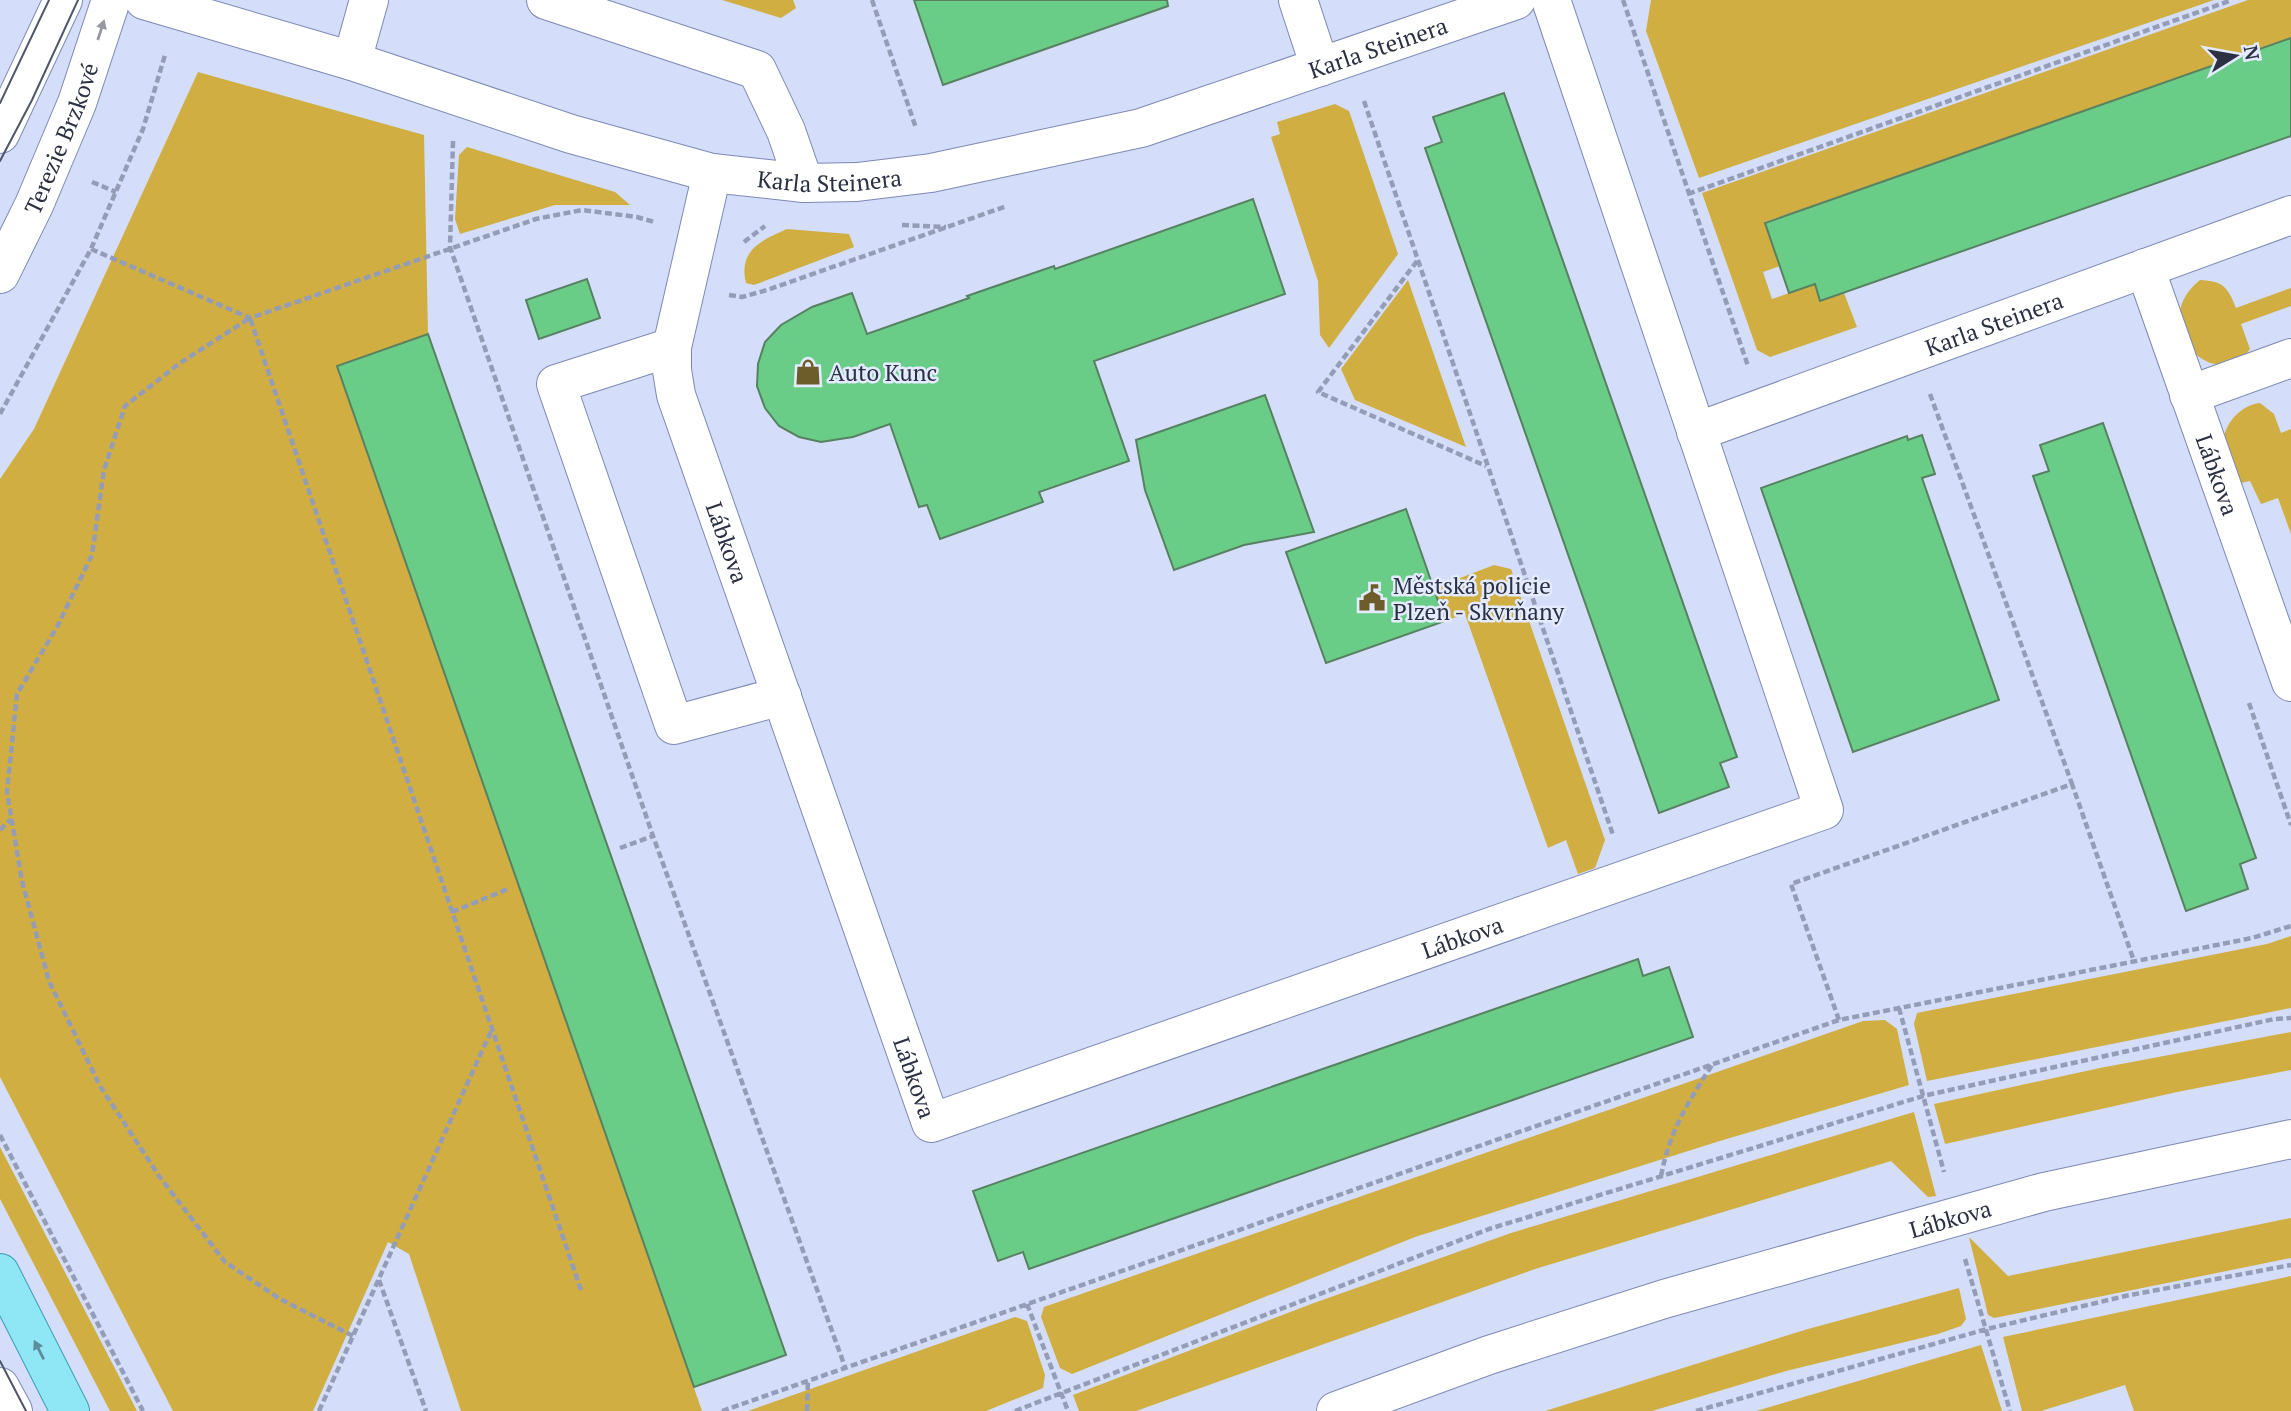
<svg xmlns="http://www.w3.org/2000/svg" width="2291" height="1411" font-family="'PT Serif',serif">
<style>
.green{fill:#d0ae41}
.building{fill:#69cd87;stroke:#578161;stroke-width:2}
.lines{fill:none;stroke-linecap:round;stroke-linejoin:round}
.minor-casing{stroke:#7d89b5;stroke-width:40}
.major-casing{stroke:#3b9db3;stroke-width:40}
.path{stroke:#959db6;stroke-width:4.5;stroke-dasharray:7 3.5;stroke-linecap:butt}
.minor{stroke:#fff;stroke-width:38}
.major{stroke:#8fe7f6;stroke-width:38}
.tram{stroke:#50576b;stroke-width:2}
.oneway{fill:#9598a1}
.oneway2{fill:#5d8c9c}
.labels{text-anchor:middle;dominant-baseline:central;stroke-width:5;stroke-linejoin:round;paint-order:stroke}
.street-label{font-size:23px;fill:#2b3143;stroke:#e4ebfe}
.poi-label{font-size:23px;fill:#2b3143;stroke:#e4ebfe;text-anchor:start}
</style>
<rect width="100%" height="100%" fill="#d4ddfa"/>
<path class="green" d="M722 0H793L796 8 781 18Z
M1651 0H2214L1699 178 1646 31Z
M2248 0H2291V38L1765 222 1780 266 1763 272 1772 299 1815 284 1821 301 1844 293 1857 327 1770 357 1757 350 1702 193Z
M198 72 424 135 428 334 337 366 702 1411H461L409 1254 388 1242 313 1411H173L0 1077V479L34 429Z
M1335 104 1349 111 1398 254 1329 348 1320 335 1318 281 1271 137 1280 134 1277 122Z
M467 147 615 192 630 205H555L460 234 455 219 459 155Z
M787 229 849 234 854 247 754 285 746 283C738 251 761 240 787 229Z
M1408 280 1466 447 1355 400 1341 369Z
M2200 280C2223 281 2228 287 2236 308L2291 288V306L2241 324 2250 349C2215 397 2144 325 2200 280Z
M2260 403 2274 414 2281 433 2291 429V534L2278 498 2261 504 2250 481 2236 484C2226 458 2214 440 2235 416 2242 409 2250 404 2260 403Z
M1494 565 1511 569 1605 840 1595 868 1578 874 1566 840 1548 848 1465 614 1445 621 1434 588Z
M2291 936V1008L1927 1081 1914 1024 1917 1013 2267 944Z
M1885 1020 1897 1029 1909 1085 1723 1140 1415 1237 1072 1374 1060 1368 1041 1317 1044 1307 1863 1021Z
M2291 1032V1070L2177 1092 1945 1144 1934 1104 2100 1068Z
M1914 1112 1936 1196 1928 1197 1891 1161 1535 1269 1136 1411H1079L1073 1395 1314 1303 1511 1233Z
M0 1147 137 1411H110L0 1199Z
M2291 1218V1258L1994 1318 1988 1315 1969 1237 2008 1276Z
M2291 1276V1411H2134L2125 1385 2041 1411H2022L2003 1337Z
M1959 1288 1966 1319 1961 1326 1938 1334 1786 1371 1652 1411H1545L1808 1329Z
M1015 1317 1027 1321 1045 1375 1043 1388 986 1411H748Z
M1981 1345 2002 1411H1756Z"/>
<path class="building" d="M914 0H1167L1168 6 943 85Z
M2291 38V136L1820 301 1815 284 1789 293 1765 223Z
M1504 93 1737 757 1720 763 1729 787 1659 813 1425 148 1442 142 1433 117Z
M1253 199 1285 294 1094 361 1129 461 1039 492 1043 502 940 539 927 505 919 507 890 424 853 437 821 442 799 437 779 426 765 408 757 386 758 364 765 342 781 325 812 307 852 293 867 334 969 298 967 296 1054 266 1055 269Z
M587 279 600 318 539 339 526 300Z
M428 334 786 1355 694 1387 337 366Z
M1265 395 1314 532 1244 545 1174 570 1145 490 1136 440Z
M2103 423 2256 858 2240 864 2248 889 2186 911 2033 476 2049 471 2040 445Z
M1922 435 1935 474 1922 478 1999 700 1853 752 1761 488 1907 436 1908 440Z
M1406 509 1445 621 1326 663 1286 552Z
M1638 959 1643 976 1669 967 1693 1037 1029 1269 1023 1252 998 1261 973 1191Z"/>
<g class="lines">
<g class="minor-casing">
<g id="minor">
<path id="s1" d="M144 0 352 61 571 134 712 173 804 183 857 182 931 173 1141 128 1516 0"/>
<path d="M546 0 757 70 786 131 804 183"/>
<path d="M1298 0 1320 67"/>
<path d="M352 61 369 0"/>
<path d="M0 134 63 0"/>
<path id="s2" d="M712 173 672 347V370L676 395 931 1123 1824 810 1551 0"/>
<path id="s3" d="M2145 268 2291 682"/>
<path id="s4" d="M0 274 34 205 77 103 111 0"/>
<path d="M672 347 556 384 674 725 782 696"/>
<path d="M2189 395 2291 358"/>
<path id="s5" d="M1696 432 2291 215"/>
<path d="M0 1387 13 1411"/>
<path id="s6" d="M1336 1411 1489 1355 1664 1299 2044 1192 2291 1139"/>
</g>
</g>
<g class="major-casing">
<path id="major" d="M0 1273 70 1411"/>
</g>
<path class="path" d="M872 0 916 128
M1623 0 1748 366
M1364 101 1613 835
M453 141 450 247 653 836 845 1367
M92 182 116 192
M1688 194 2232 0
M902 225 946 227
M744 242 765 226
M91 249 250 318 536 219 582 210 637 217 654 222
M1417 261 1318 392 1486 466
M729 295 742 297 767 290 1007 206
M1930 394 2072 784
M0 414 91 249 143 129 165 55
M2249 703 2291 825
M0 830 11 819
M620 848 653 836
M452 912 508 889
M1899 1008 1944 1172
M1839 1020 1791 884 2072 784 2134 961
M0 1135 143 1411
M1661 1176C1670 1130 1687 1104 1712 1065
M1965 1259 2010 1411
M379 1280 426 1411
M1027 1304 1068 1411
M353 1336 280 1299 225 1262 159 1176 100 1086 49 981 22 881 7 792 17 694 57 627 92 555 104 470 125 406 180 363 250 318 581 1290
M319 1411 492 1029
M722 1411 1839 1020 2252 938 2291 926
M807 1411 808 1380
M1015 1411 1489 1229 1923 1096 2274 1019 2291 1018
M1696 1411 1987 1329 2125 1296 2291 1265"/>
<use href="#minor" class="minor"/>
<use href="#major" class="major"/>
<path class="tram" d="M0 103 49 0
M0 161 32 100 78 0
M0 1361 26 1411"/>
</g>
<defs><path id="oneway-solid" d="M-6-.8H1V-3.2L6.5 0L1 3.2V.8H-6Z" transform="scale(1.75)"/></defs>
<use class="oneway" href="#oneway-solid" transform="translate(101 30) rotate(-72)"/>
<use class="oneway2" href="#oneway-solid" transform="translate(39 1350) rotate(-117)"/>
<defs>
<g id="shop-bare" transform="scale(2.1)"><path d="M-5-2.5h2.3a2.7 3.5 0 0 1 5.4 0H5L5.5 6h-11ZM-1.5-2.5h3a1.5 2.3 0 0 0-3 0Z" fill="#6d5d2b" stroke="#e4ebfe" stroke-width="2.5" paint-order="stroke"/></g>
<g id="civic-bare" transform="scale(2.1)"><path d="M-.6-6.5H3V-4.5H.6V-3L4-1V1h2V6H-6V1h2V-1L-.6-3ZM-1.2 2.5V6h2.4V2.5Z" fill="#6d5d2b" stroke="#e4ebfe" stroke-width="2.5" paint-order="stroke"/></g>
</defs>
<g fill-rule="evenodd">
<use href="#shop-bare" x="808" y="372"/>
<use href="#civic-bare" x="1372" y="598"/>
</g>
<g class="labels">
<g class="street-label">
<text stroke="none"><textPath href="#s1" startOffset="1279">Karla Steinera</textPath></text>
<text stroke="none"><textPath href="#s4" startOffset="149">Terezie Brzkové</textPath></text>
<text stroke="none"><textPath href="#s1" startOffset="712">Karla Steinera</textPath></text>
<text stroke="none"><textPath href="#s5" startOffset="317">Karla Steinera</textPath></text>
<text stroke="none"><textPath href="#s3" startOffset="219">Lábkova</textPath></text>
<text stroke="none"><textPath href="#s2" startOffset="383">Lábkova</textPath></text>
<text stroke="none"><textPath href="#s2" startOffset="1561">Lábkova</textPath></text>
<text stroke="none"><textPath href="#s2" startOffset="950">Lábkova</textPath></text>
<text stroke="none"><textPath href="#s6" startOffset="644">Lábkova</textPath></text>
</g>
<g class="poi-label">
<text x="829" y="372">Auto Kunc</text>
<text x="1393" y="585">Městská policie<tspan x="1393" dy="26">Plzeň - Skvrňany</tspan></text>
</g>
</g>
<g transform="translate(2235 56) rotate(79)" stroke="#e4ebfe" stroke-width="5" paint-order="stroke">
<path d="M0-5L12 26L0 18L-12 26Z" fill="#2b3143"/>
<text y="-10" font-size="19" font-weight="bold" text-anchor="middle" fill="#2b3143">N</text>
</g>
</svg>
